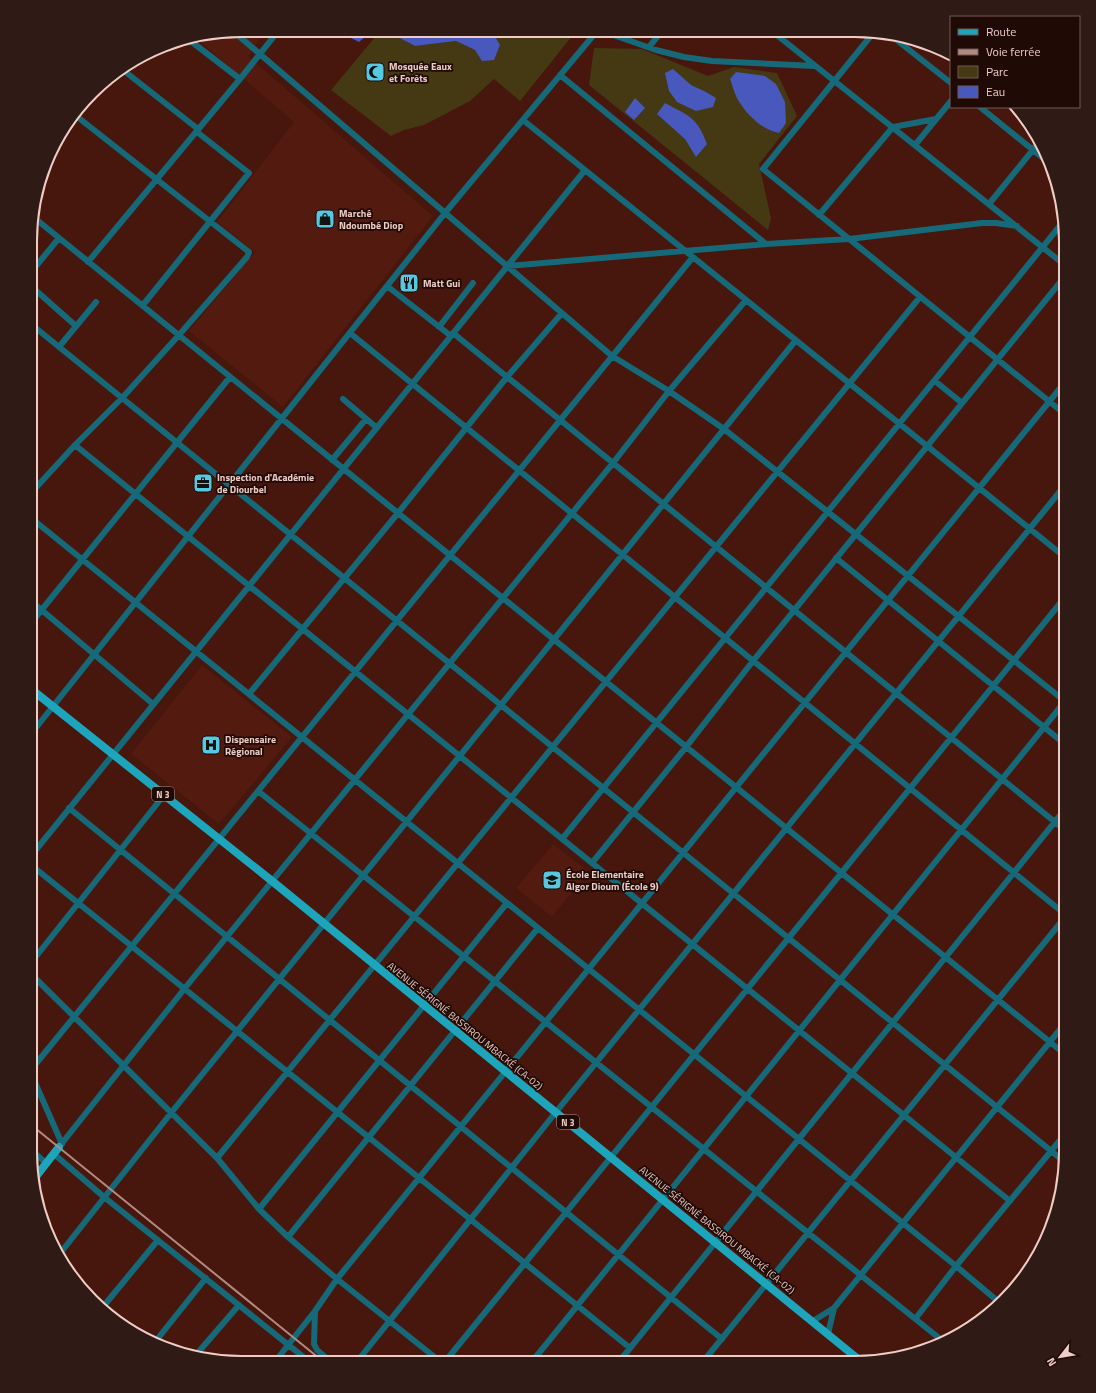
<svg xmlns="http://www.w3.org/2000/svg" width="1096" height="1393" font-family="'Titillium Web',sans-serif">
<style>
.built{fill:#531a0f}
.green{fill:#453913}
.water{fill:#4858bc}
.lines{fill:none;stroke-linecap:round;stroke-linejoin:round}
.minor{stroke:#156978;stroke-width:6}
.major{stroke:#1ca5bb;stroke-width:8}
.rail{stroke:#b18a82;stroke-width:2}
.labels{text-anchor:middle;dominant-baseline:central;stroke-width:3.5;stroke-linejoin:round;paint-order:stroke}
.shield{fill:#1f0a06;stroke:#b1928c;stroke-width:1}
.shield-label{font-size:9px;font-weight:bold;fill:#efcdc6}
.poi-label{font-size:10px;font-weight:bold;fill:#efcdc6;stroke:#1f0a06;text-anchor:start}
.street-label{font-size:10px;fill:#efcdc6;stroke:#1f0a06}
.rim{fill:none;stroke:#efcdc6;stroke-width:2}
</style>
<rect width="100%" height="100%" fill="#47160c"/>
<path class="built" d="M241 30H267L248 56 433 216 283 407 189 331 255 252 217 222 294 122 196 38Z
M202 665 292 737 219 824 131 754Z
M553 844 589 872 552 917 516 888Z"/>
<path class="green" d="M381 30H391L396 36 415 46 456 41 475 50 500 45 492 31H576L520 101 494 79 470 101 424 125 404 130 391 136 331 90Z
M594 48 642 49 708 76 734 67 777 73 797 116 759 164 771 218 768 230 589 85Z"/>
<path class="water" d="M335 30H376L366 33 365 37 359 42Z
M391 30 492 31 500 45 494 60 482 61 475 50 456 41 415 46 396 36Z
M673 69 691 85 706 92 716 98 713 107 696 111 677 102 669 91 665 73Z
M736 72 765 76 776 84 785 102 786 123 779 133C763 130 748 116 740 103 735 96 733 87 730 79Z
M635 98 645 108 634 120 625 112Z
M665 103C689 116 697 117 707 144L696 157 685 139 657 114Z"/>
<g class="lines">
<path class="minor" d="M233 31 612 356 669 391 724 429 1066 702
M602 31 656 50 684 57 712 61 815 66
M773 32 1066 266
M874 32 763 169 1066 415
M889 34 951 83
M188 39 240 79
M649 47 662 31
M123 70 198 129
M560 75 766 244
M980 107 1049 163
M523 120 1066 558
M915 145 951 101
M989 204 1040 141
M819 215 893 127 936 119
M32 216 1066 1055
M88 262 240 79 279 30
M507 266 766 244 849 239 982 223H996L1017 226
M32 271 59 238
M387 286 451 336
M32 287 76 326
M143 305 249 173 197 132
M32 325 1066 1163
M439 327 473 283
M350 333 1066 915
M453 333 1066 831
M59 347 96 302
M935 381 962 403
M343 399 377 428
M75 445 1010 1201
M332 460 366 419
M31 493 75 445 122 398 179 335 247 257 249 252 75 115
M31 518 956 1266 1000 1303
M836 558 1066 745
M31 601 153 704
M31 623 230 377
M249 694 398 513 507 377 562 313
M31 734 445 213 597 31
M258 791 944 1342
M69 808 722 1339
M562 839 1063 222
M31 856 585 170
M592 863 686 747 753 661 1066 275
M31 865 630 1348
M30 964 164 795
M30 973 217 1158 259 1209 288 1237 337 1279 442 1363
M30 1071 693 257
M30 1071 62 1144
M59 1147 185 988 613 463 669 391 746 300
M30 1149 46 1163
M54 1154 104 1197 311 1363
M217 1158 920 297
M259 1209 507 903
M288 1237 538 928
M58 1256 171 1113 796 340
M102 1308 158 1240
M916 1318 956 1266 1066 1133
M813 1321 834 1308 1066 1022
M828 1334 834 1308
M155 1342 206 1278
M195 1356 239 1305
M274 1363 315 1311
M332 1363 317 1350 314 1344 315 1311 337 1279 1066 381
M356 1363 556 1112 1066 484
M444 1363 1066 596
M531 1363 1066 700
M618 1363 1066 808
M702 1363 1066 916"/>
<path class="major" d="M31 689 272 881 863 1363
M34 1179 59 1147"/>
<path class="rail" d="M30 1124 325 1363"/>
</g>
<defs>
<g id="mosque-square" transform="scale(1)"><rect x="-9" y="-9" width="18" height="18" rx="4" fill="#56c9e0" stroke="#1f0a06"/><path d="M3.5-4.9A6 6 0 1 0 3.5 4.9A5 5 0 1 1 3.5-4.9Z" fill="#111"/></g>
<g id="shop-square" transform="scale(1)"><rect x="-9" y="-9" width="18" height="18" rx="4" fill="#56c9e0" stroke="#1f0a06"/><path d="M-5-2.5h2.3a2.7 3.5 0 0 1 5.4 0H5L5.5 6h-11ZM-1.5-2.5h3a1.5 2.3 0 0 0-3 0Z" fill="#111"/></g>
<g id="restaurant-square" transform="scale(1)"><rect x="-9" y="-9" width="18" height="18" rx="4" fill="#56c9e0" stroke="#1f0a06"/><path d="M-5-6h1v4h1v-4h1v4h1v-4h1v5L-1.5 .5V6h-2V.5L-5-1ZM5-6V6H3V1.5H1.5Q1.5-4 5-6Z" fill="#111"/></g>
<g id="office-square" transform="scale(1)"><rect x="-9" y="-9" width="18" height="18" rx="4" fill="#56c9e0" stroke="#1f0a06"/><path d="M-6-3h4V-5.5h4V-3h4V5H-6ZM-1-4.5V-3h2v-1.5ZM-6 0V1H6V0Z" fill="#111"/></g>
<g id="hospital-square" transform="scale(1)"><rect x="-9" y="-9" width="18" height="18" rx="4" fill="#56c9e0" stroke="#1f0a06"/><path d="M-5-5h3v3.5h4V-5h3V5h-3V1.5h-4V5h-3Z" fill="#111"/></g>
<g id="school-square" transform="scale(1)"><rect x="-9" y="-9" width="18" height="18" rx="4" fill="#56c9e0" stroke="#1f0a06"/><path d="M0-5L7-2L0 1L-7-2ZM-4 1L0 2.5L4 1V4Q0 6-4 4Z" fill="#111"/></g>
</defs>
<g fill-rule="evenodd">
<use href="#mosque-square" x="375" y="72"/>
<use href="#shop-square" x="325" y="219"/>
<use href="#restaurant-square" x="409" y="283"/>
<use href="#office-square" x="203" y="483"/>
<use href="#hospital-square" x="211" y="745"/>
<use href="#school-square" x="552" y="880"/>
</g>
<g class="labels">
<g class="shield">
<rect x="152" y="787" width="22" height="14" rx="3"/>
<rect x="557" y="1115" width="22" height="14" rx="3"/>
</g>
<g class="shield-label">
<text x="163" y="794">N 3</text>
<text x="568" y="1122">N 3</text>
</g>
<g class="poi-label">
<text x="389" y="66">Mosquée Eaux<tspan x="389" dy="12">et Forêts</tspan></text>
<text x="339" y="213">Marché<tspan x="339" dy="12">Ndoumbé Diop</tspan></text>
<text x="423" y="283">Matt Gui</text>
<text x="217" y="477">Inspection d'Académie<tspan x="217" dy="12">de Diourbel</tspan></text>
<text x="225" y="739">Dispensaire<tspan x="225" dy="12">Régional</tspan></text>
<text x="566" y="874">École Elementaire<tspan x="566" dy="12">Algor Dioum (École 9)</tspan></text>
</g>
<g class="street-label">
<text transform="translate(465 1026) rotate(39)">AVENUE SÉRIGNÉ BASSIROU MBACKÉ (CA-02)</text>
<text transform="translate(717 1230) rotate(39)">AVENUE SÉRIGNÉ BASSIROU MBACKÉ (CA-02)</text>
</g>
</g>
<path d="M0 0H1096V1393H0ZM241 37H855A204 204 0 0 1 1059 241V1152A204 204 0 0 1 855 1356H241A204 204 0 0 1 37 1152V241A204 204 0 0 1 241 37Z" fill="#301a15" fill-rule="evenodd"/>
<path class="rim" d="M241 37H855A204 204 0 0 1 1059 241V1152A204 204 0 0 1 855 1356H241A204 204 0 0 1 37 1152V241A204 204 0 0 1 241 37Z"/>
<rect x="950" y="16" width="130" height="92" fill="#1f0a06" stroke="#725853"/>
<rect x="958" y="29" width="20" height="6" fill="#1ca5bb" stroke="#725853"/>
<text x="986" y="36" font-size="12" fill="#efcdc6">Route</text>
<rect x="958" y="49" width="20" height="6" fill="#b18a82" stroke="#725853"/>
<text x="986" y="56" font-size="12" fill="#efcdc6">Voie ferrée</text>
<rect x="958" y="66" width="20" height="12" fill="#453913" stroke="#725853"/>
<text x="986" y="76" font-size="12" fill="#efcdc6">Parc</text>
<rect x="958" y="86" width="20" height="12" fill="#4858bc" stroke="#725853"/>
<text x="986" y="96" font-size="12" fill="#efcdc6">Eau</text>
<g transform="translate(1060 1357) rotate(239)" stroke="#1f0a06" stroke-width="3" paint-order="stroke">
<path d="M0-3L7 15L0 10L-7 15Z" fill="#efcdc6"/>
<text y="-6" font-size="11" font-weight="bold" text-anchor="middle" fill="#efcdc6">N</text>
</g>
</svg>
